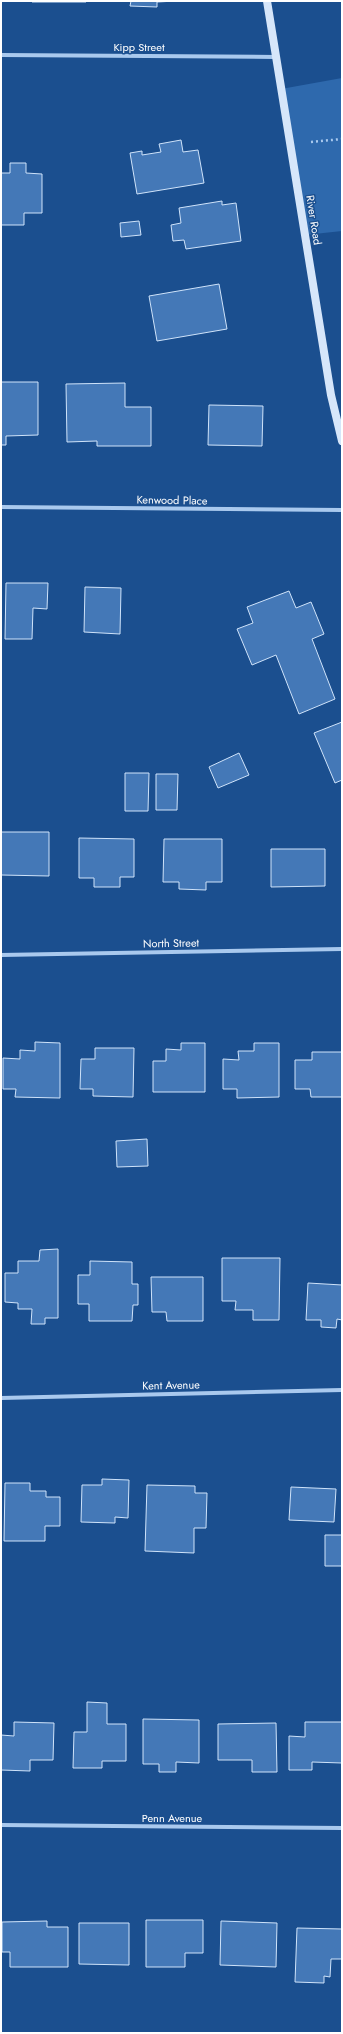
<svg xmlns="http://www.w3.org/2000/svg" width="343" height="2034" font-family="Jost,sans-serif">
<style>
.green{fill:#2e69ad}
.building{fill:#4478b7;stroke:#cfe3fa}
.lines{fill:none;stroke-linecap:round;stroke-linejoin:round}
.path{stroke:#a9c9ee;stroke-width:2.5;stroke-dasharray:2 3;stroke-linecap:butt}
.minor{stroke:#a9c9ee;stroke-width:4}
.secondary{stroke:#d6e6fa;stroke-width:8}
.labels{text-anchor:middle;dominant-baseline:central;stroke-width:3;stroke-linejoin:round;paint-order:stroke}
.street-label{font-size:11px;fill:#fff;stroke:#1b4f8f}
</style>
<rect width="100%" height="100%" fill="#1b4f8f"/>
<path class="green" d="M342 78V231L305 235 281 89Z"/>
<path class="building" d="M32 1H86V2H32Z
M131 1H176L157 2V7L130 6Z
M181 140 183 152 198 150 204 183 137 194 130 153 142 151V155L161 152 159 144Z
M10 163H26V173L42 174V213H24V225H1V173H10Z
M222 201V205L236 203 241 241 186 249 184 240 173 241 171 225 181 223 179 208Z
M139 221 141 235 121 237 120 223Z
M219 284 227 329 157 341 149 296Z
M1 382H38V435L6 436V445H1Z
M125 383V407H151V446H97V441L67 442 66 384Z
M209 405 263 406 262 446 208 445Z
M6 583H48L47 609 33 608 32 639H5Z
M85 587 121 588 120 634 84 632Z
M289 591 296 608 311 602 324 634 312 639 335 699 299 714 276 655 252 665 237 629 253 623 247 607Z
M342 722V780L335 783 314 733Z
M239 753 249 775 218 788 209 767Z
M125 773H149L148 811H125Z
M156 774H178L177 810H156Z
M1 832H49V876L1 875Z
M79 838 134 839V877H120V887H94V878H79Z
M164 839H222V882H206V890L179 889V882H163Z
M271 849H325V886L271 887Z
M35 1042 60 1043V1098L15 1097 16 1089H3V1058L20 1059V1050L35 1051Z
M181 1043H205V1092H153V1061H166V1049L181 1050Z
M254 1043H279V1097L237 1098V1089H223V1059L239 1060 238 1051H254Z
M95 1048H134L133 1097 93 1096V1089H80L81 1059H95Z
M312 1052H342V1097H311L310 1089H295V1060H312Z
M147 1139 148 1166 117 1167 116 1141Z
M58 1249V1318H45V1324H31L32 1309H18V1303L5 1302V1273H18V1261H39L40 1250Z
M222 1258H280L279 1320H253V1310H235L236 1301H222Z
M90 1261 132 1262V1284H138V1305H133L132 1321H89V1304H78V1275H90Z
M151 1277H203V1321H167L166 1312H152Z
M308 1283 342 1285V1320L337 1319 336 1328 321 1327V1320H306Z
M102 1479 129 1480 128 1518 115 1517V1523L81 1522 82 1485H102Z
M5 1483H30V1491H46V1497H60V1526H45V1541H4Z
M147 1485 195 1486V1493H207L206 1528H194V1553L145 1551Z
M291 1487 336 1489 334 1522 289 1520Z
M325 1535H342V1566H325Z
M87 1702 107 1703V1724H126V1761H102V1768H73L74 1732H87Z
M143 1719 199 1720V1763L176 1762V1772H159V1764H143Z
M14 1722 54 1723 53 1760H30V1771L1 1770V1735L14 1736Z
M305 1722H342V1763L312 1762V1770H289V1736L305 1737Z
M276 1723 277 1772H252V1760H218V1724Z
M146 1920H203V1953H185V1967H146Z
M47 1921V1927H68V1967H10V1952H2V1922Z
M221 1921 277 1923 276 1967 220 1965Z
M79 1923H129V1965L79 1964Z
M297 1928 342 1929V1959H331L330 1977 324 1976V1983L295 1982Z"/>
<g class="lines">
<path class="path" d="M311 142 342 139"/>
<path class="minor" d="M1 55 276 57
M1 507 342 510
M1 955 342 949
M1 1398 342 1390
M1 1825 342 1828"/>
<path class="secondary" d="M267 1 331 395 342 441"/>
</g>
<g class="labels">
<g class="street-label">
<text x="139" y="47">Kipp Street</text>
<text transform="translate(314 220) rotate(81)">River Road</text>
<text transform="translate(172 500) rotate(1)">Kenwood Place</text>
<text transform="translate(171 943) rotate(-1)">North Street</text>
<text transform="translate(171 1385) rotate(-1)">Kent Avenue</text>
<text x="172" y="1818">Penn Avenue</text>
</g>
</g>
<rect width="343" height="2034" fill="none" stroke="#ffffff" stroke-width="4"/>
</svg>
